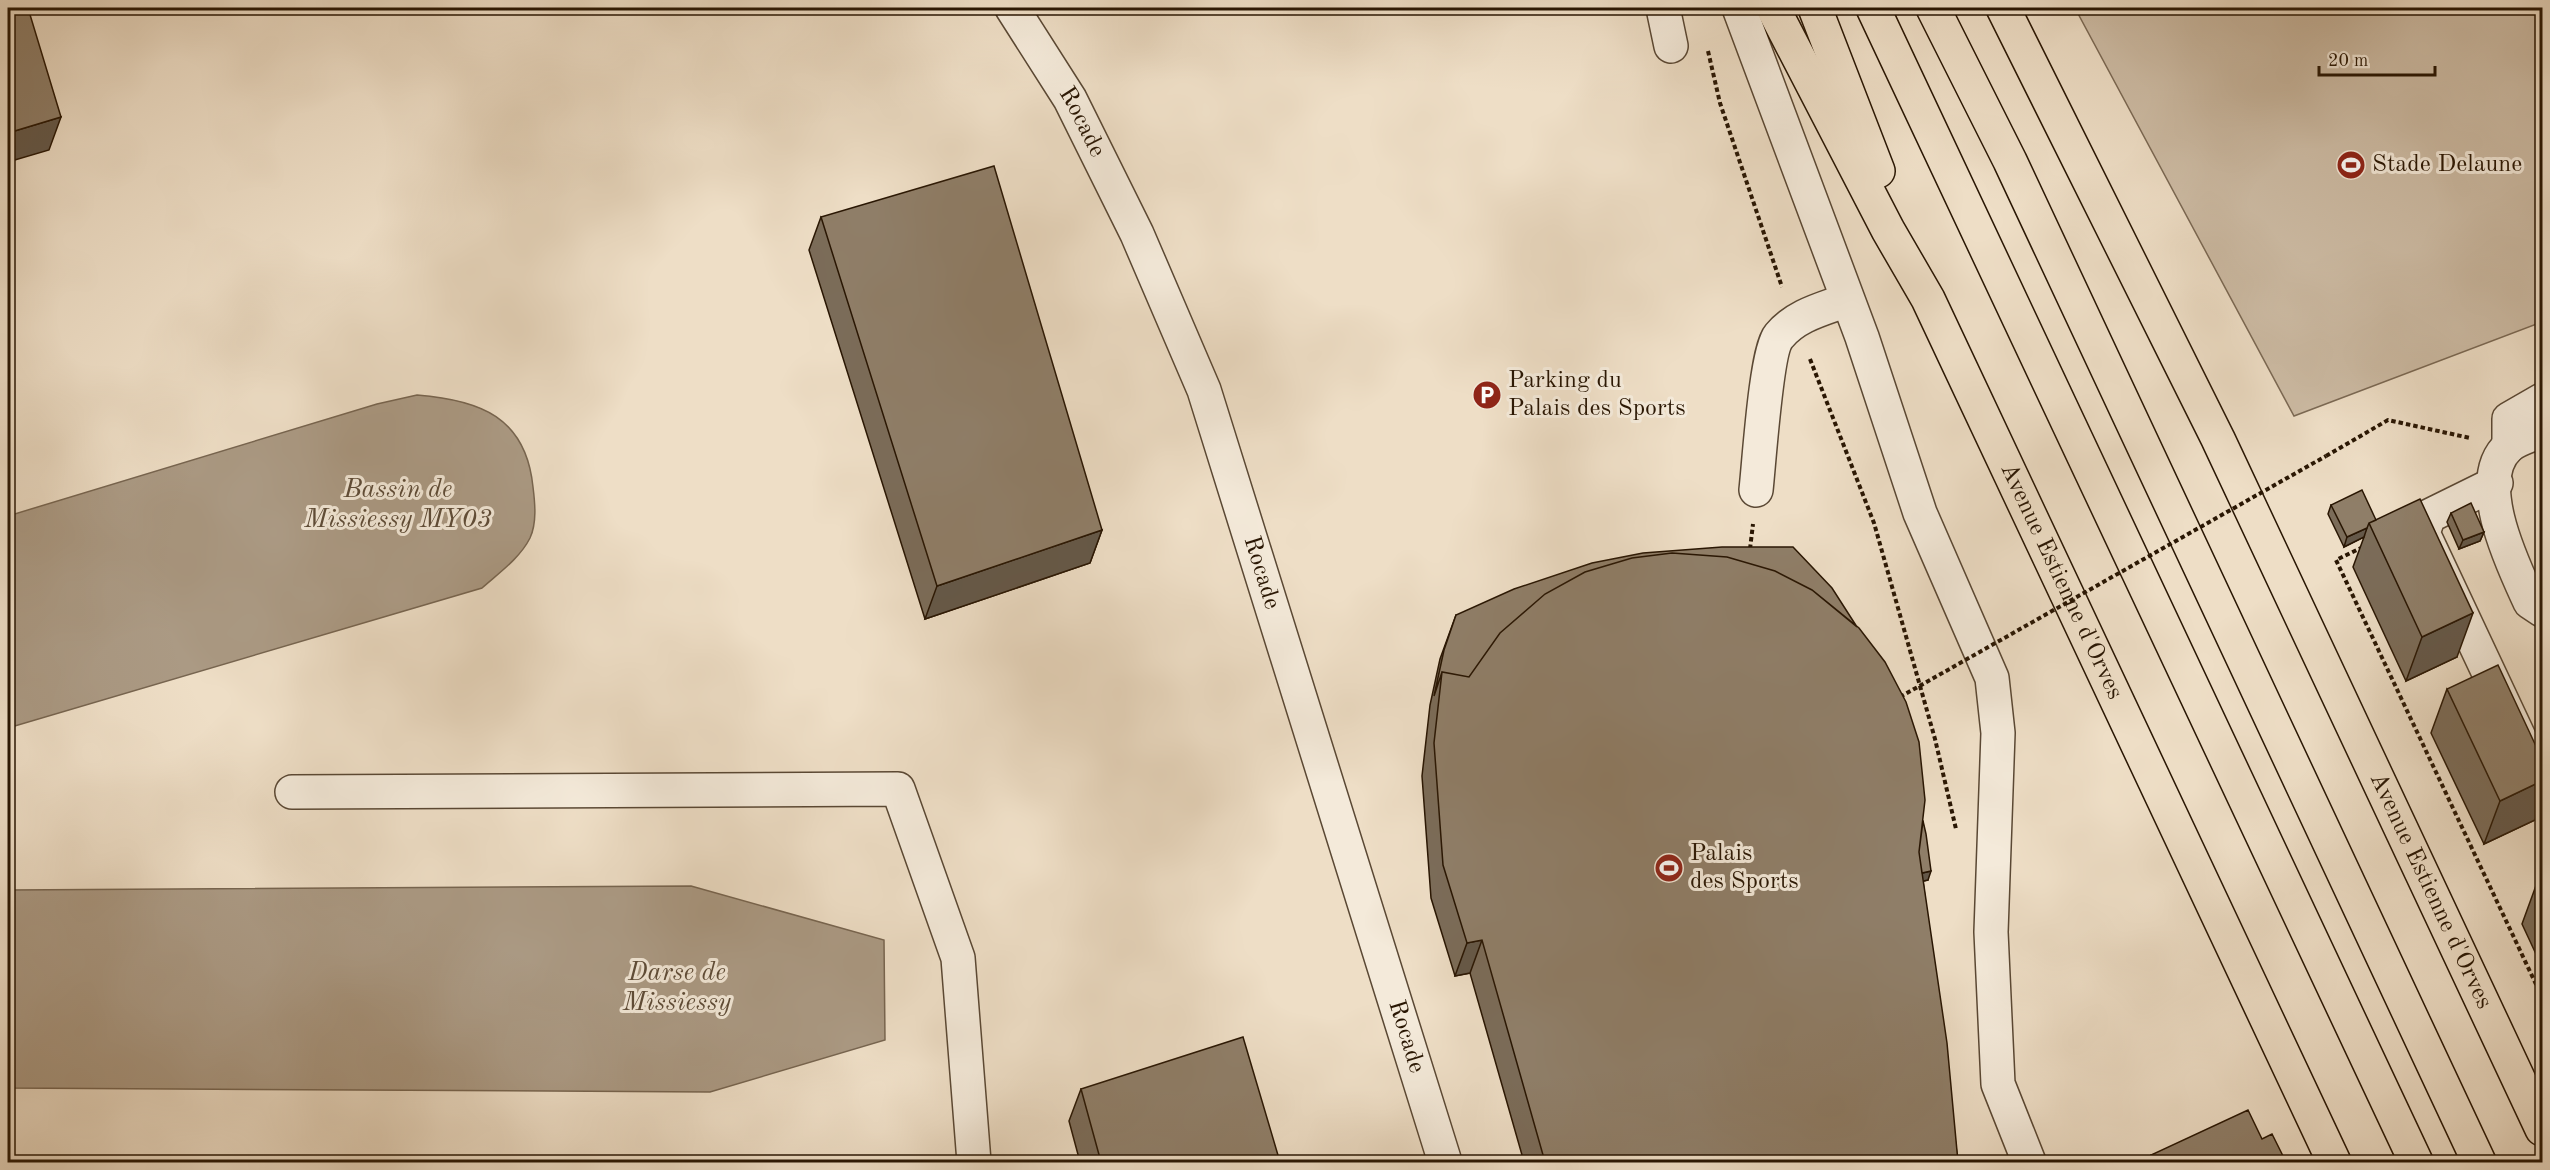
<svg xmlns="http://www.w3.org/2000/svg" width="2550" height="1170" font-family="'Old Standard TT',serif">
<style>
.green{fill:#cdbca5;stroke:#7b6954;stroke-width:1.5}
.water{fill:#ab9a84;stroke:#776550;stroke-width:1.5}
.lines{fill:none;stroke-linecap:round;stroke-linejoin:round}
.minor-casing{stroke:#5a4834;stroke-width:36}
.major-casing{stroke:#291603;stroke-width:36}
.highway-casing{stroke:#291603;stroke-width:36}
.path{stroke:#291603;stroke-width:4;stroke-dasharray:4.5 3;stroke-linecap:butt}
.minor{stroke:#f4eada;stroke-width:33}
.major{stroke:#eedec6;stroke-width:33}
.highway{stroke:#eedec6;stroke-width:33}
.path-bridge{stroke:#291603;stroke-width:4;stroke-dasharray:4.5 3;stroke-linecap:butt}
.wall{fill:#7b6c59;stroke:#291603;stroke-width:1.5}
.shaded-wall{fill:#645849;stroke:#291603;stroke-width:1.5}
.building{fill:#8f7e68;stroke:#291603;stroke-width:1.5}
.labels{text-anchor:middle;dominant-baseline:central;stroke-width:6;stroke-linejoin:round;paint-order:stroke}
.street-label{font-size:24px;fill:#291603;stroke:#f4eada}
.poi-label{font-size:24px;fill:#291603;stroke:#f4eada;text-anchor:start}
.water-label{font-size:26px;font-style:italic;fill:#5d4b37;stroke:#f4eada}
</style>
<rect width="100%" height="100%" fill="#eedec6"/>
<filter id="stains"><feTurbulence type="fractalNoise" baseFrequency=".00333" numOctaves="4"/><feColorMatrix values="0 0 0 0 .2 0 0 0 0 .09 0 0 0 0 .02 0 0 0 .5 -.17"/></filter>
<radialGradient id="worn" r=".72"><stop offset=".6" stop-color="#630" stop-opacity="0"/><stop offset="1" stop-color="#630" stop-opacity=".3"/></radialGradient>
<path class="green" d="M2075 8H2542V322L2294 416Z"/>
<path class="water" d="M417 395C480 400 526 417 533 487 535 503 537 523 530 538 520 558 499 573 482 588L8 728V516L377 404Z
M691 886 884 940 885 1040 710 1092 8 1088V890Z"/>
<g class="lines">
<g class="minor-casing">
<g id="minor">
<path id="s1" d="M1012 8 1070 99 1137 234 1204 390 1445 1162"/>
<path d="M1663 8 1671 46"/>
<path d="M1739 8 1862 337 1920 513 1992 678 1998 733 1991 932 1998 1084 2029 1162"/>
<path d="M2542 430C2533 435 2517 439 2509 446 2471 480 2513 565 2530 602L2542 610"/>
<path d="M2509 446V419L2542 400"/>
<path d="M2496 483 2429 516 2423 533 2542 786"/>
<path d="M1756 490C1759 464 1766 351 1779 336 1796 315 1823 309 1847 300"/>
<path d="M292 792 898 789 958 958 974 1162"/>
</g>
</g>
<g class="major-casing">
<g id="major">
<path id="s2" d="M1773 8 1888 230 1928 299 2334 1162"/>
<path d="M1815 8 1878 171"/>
<path id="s3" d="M2003 8 2218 439 2542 1129"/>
</g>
</g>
<g class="highway-casing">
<path id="highway" d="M1873 8 2416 1162
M1933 8 2010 161 2479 1162"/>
</g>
<path class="path" d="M1708 51 1720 103 1782 287
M1810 359 1874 523 1935 739 1956 829
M2326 456 2388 420 2470 438
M2363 547 2336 560 2542 997
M1750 549 1753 524"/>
<use href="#minor" class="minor"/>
<use href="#major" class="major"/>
<use href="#highway" class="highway"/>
<path class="path-bridge" d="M1900 697 2326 456"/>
</g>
<path class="wall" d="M821 217 1102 530 1090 563 925 619 809 250Z
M2542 460V496L2536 477Z
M2331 505 2376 520 2457 657 2406 681 2353 567 2364 537 2344 547 2328 514Z
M2451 513 2484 532 2480 541 2459 549 2447 522Z
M1456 615 1923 821 1928 880 1923 881 1958 1162H1524L1470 973 1455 976 1431 898 1422 776 1430 705 1440 659Z
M2447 689 2535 820 2484 844 2431 733Z
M2542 878V967L2522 924 2538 880Z
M1081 1089 1280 1162H1080L1069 1121Z
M2262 1139 2286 1162H2149L2151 1155Z"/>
<path class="shaded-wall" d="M61 117 49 150 8 162V133Z
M2367 528 2364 537 2344 547 2347 537Z
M1102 530 1090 563 925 619 937 586Z
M2484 532 2480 541 2459 549 2463 540Z
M2473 613 2457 657 2406 681 2422 637Z
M2542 781V800L2535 820 2484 844 2500 801Z
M1931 871 1928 880 1907 885 1910 876Z
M1482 940 1470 973 1455 976 1467 943Z"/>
<path class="building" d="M8 8H28L61 117 8 133Z
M994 166 1102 530 937 586 821 217Z
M2362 490 2376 520 2369 523 2367 528 2347 537 2331 505Z
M2420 499 2473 613 2422 637 2369 523Z
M2471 503 2484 532 2463 540 2451 513Z
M1722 547H1793L1832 588 1857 627 1812 590 1775 571 1727 557 1672 553 1632 558 1585 572 1545 594 1500 633 1469 677 1442 672 1434 696 1444 650 1456 615 1514 589 1592 563 1643 553Z
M1672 553 1727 557 1775 571 1812 590 1859 628 1885 662 1906 702 1919 742 1925 800 1919 852 1947 1043 1958 1162H1545L1482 940 1467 943 1443 865 1434 743 1442 672 1469 677 1500 633 1545 594 1585 572 1632 558Z
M2498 665 2542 759V781L2500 801 2447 689Z
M1923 821 1926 834 1931 871 1922 873 1919 852Z
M2542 878V890L2538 880Z
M1243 1037 1280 1162H1101L1081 1089Z
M2248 1110 2262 1139 2272 1134 2286 1162H2155L2151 1155Z"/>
<defs>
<g id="stadium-disc" transform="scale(1.5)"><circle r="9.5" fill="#8f2418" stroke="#f4eada"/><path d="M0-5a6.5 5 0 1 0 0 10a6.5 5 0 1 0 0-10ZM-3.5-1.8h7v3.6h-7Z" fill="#fff"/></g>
<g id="parking-disc" transform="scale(1.5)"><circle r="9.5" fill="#8f2418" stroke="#f4eada"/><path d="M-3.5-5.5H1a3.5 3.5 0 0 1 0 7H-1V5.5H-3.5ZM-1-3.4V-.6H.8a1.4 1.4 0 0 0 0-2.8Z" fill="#fff"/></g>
</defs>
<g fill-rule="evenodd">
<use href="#stadium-disc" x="2351" y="165"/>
<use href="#parking-disc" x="1487" y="395"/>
<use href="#stadium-disc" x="1669" y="868"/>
</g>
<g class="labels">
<g class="street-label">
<text stroke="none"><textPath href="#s1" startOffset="134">Rocade</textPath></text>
<text stroke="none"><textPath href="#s1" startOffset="620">Rocade</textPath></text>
<text stroke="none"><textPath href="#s2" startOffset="642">Avenue Estienne d'Orves</textPath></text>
<text stroke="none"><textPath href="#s3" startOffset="981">Avenue Estienne d'Orves</textPath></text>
<text stroke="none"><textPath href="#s1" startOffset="1106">Rocade</textPath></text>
</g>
<g class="poi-label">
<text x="2372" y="165">Stade Delaune</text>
<text x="1508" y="381">Parking du<tspan x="1508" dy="28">Palais des Sports</tspan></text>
<text x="1690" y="854">Palais<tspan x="1690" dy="28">des Sports</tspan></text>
</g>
<g class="water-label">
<text x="398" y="490">Bassin de<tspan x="398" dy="30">Missiessy MY03</tspan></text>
<text x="677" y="973">Darse de<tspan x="677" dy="30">Missiessy</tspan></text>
</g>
</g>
<rect width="2550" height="1170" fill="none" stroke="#eedec6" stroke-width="30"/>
<rect x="9" y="9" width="2532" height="1152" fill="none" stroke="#291603" stroke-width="3"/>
<rect x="15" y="15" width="2520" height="1140" fill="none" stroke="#291603" stroke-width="1.5"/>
<path d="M2319 66v9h116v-9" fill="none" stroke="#291603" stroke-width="3"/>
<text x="2328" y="66" font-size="18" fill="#291603" stroke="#f4eada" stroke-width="4.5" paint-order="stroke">20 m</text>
<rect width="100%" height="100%" filter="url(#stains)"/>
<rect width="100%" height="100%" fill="url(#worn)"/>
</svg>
